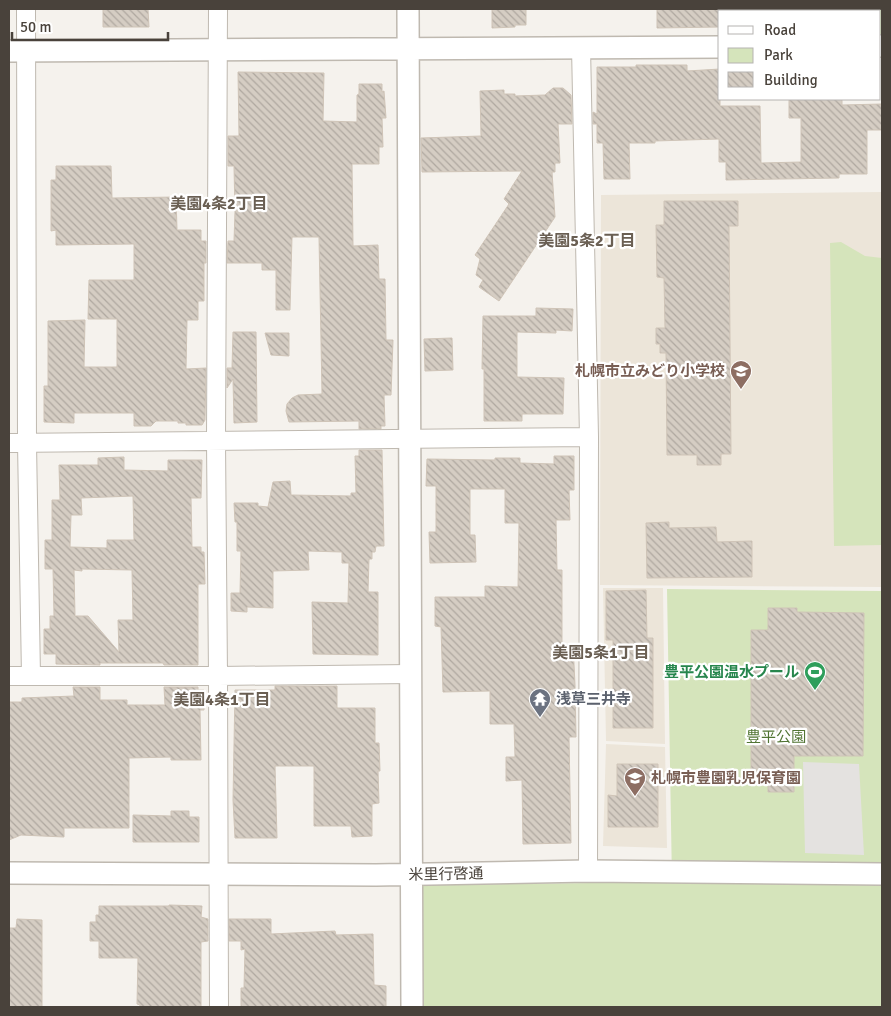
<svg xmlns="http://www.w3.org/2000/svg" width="891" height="1016" font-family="Signika,'Noto Sans JP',sans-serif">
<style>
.education{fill:#ece5d9}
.park{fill:#d5e4bb}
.parking{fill:#e4e2e0}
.building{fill:url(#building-back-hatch);stroke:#cfc4b7;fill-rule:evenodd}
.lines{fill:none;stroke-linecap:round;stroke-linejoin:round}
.minor-casing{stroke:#bfb9b0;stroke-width:20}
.tertiary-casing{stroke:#bfb9b0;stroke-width:24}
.minor{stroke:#fff;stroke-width:18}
.tertiary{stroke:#fff;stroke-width:21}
.labels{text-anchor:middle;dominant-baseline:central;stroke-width:4.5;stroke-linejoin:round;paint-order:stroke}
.education-label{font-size:15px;font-weight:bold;fill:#785e54;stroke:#fff;text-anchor:end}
.leisure-label{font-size:15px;font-weight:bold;fill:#27864d;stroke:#fff;text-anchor:end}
.worship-label{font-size:15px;font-weight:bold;fill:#5b616d;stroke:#fff;text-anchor:start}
.park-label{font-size:15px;fill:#527534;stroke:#fff}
.street-label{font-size:15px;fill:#49423b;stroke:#fff}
.neighbourhood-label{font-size:16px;font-weight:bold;fill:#6a5f53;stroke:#fff}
</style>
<defs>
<pattern id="building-back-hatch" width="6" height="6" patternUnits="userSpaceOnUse" patternTransform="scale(1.25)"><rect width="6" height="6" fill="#d5cdc3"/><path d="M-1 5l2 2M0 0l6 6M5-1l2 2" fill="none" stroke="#afa8a0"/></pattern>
</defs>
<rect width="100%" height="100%" fill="#f5f2ed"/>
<path class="education" d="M882 192V587L600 585 601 195Z
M603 588H663L665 744 606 741Z
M606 744 665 747 667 848 603 846Z"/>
<path class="park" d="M761 9H882V36H880V11H761Z
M841 242 865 256 882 258V545L834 546 830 243Z
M667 589 882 591V1007H421L422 885 672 882Z"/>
<path class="parking" d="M803 762 859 764 864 855 805 853Z"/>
<path class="building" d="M103 9H148L149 27H103Z
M492 9H526V25H515V27L492 28Z
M657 9H720V27L657 28Z
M636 65H687V71L720 69V106H760L761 163 801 162V118H789V99H842V105L882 104V130H867V174H839V178L726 180V162H719V139L655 141V143H629L630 179H604L603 143H597V124H593V112L597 114V67H636Z
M238 72 324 73 323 121 357 122V95L359 94V84H382V92L384 91 386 118H382L383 147H379V164H352L353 246 378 245 379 279H385L386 340H393L391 395H384L385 426H381V429H359V421L289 422 286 411 287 404 292 398 298 395 322 394 319 237H292L290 310H276V270H262V263H227L228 241H234L235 212 234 166H228V136H239Z
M553 88H563L571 95 572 124H558L560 163H555V172H552L555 217 499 301 479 287 483 280 476 275 480 259 475 255 509 204 504 199 522 171 422 172 421 138 481 136 480 91 504 90V94H515V96L545 95Z
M56 166H111L112 198 176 197 177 230H201V241H206V263H204V301H198V320H187L186 369 206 368 205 420 202 425H186V423H178V421H156L151 426H134V413H74V423L44 422V386H48V321L85 320 84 367H117V319H88L89 280H134V244L56 245V230L51 231V180H56Z
M664 201H738V226H729L731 454H721V465H697V455H667L666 353H660V344H656V328H665L664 278 657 277 656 225H664Z
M536 308 573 309 572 331 556 330V333L517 332V377L564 378 563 414H522V421H484V369H482L483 316H536Z
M233 332H256L257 422 234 423 233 379 227 388V368H232Z
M265 333H289V356L271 355Z
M452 338 453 370 425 371 424 339Z
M359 450H382L384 546H376L375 552H372V559H369L368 592H378V655L313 654 312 602 348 603 349 563H342V552L308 551 309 570 273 571V608L247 607V612L231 611V593H240L241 551H237V522H235L234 503H258V506L268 507 273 482 290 481 291 495 351 496V493H356L355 456H359Z
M554 456H574V490H569L570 520H556L557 570H562V645L573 644 575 685 576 737H569L571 843 523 844 522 780 506 781V757H515L514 724H490V691L443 692 441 627 435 626V597H485V586L518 587 519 523H505V489H470V535H475L476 562 430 563 429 532H436V486H426L427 459 495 460V458H520V463L554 464Z
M124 457V470L168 471V460H202L201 498H191L192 547H201V552H204L205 584H198V665H164L163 663H100V665L56 664V654H44V629H50V616H54L53 569H45V540H52V500H60L59 465H98V458ZM133 496 134 540H107V548L70 547 71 515H82L81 498ZM82 569 132 570 133 620H118L119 652 88 616H75L74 570 82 571Z
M669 522V528L716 527 717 542 752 541V577L647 578 646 523Z
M646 590 647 638H653V728H613V640H606V591Z
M768 608H797V612L864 613 863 756H794V792H768V775H751V630H768Z
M275 686H337V708H375V743H379L380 771H378L379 803 372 804V836L352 837 351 826H314V766H275L277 838H235L233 800 235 690H275Z
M73 687H100V700H127V705H165L164 687H198V690H204V710H200L201 760H171V757L129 758V828H64V837L21 835 9 840V702H22V698L74 696Z
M617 764H658V827H608V795L617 796Z
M171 811H189V817H199V842H133V815L171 816Z
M169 905 202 906 201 917 208 919V941L201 942V1007H140V1005L137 1004 138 958H99V941H90V922H96V915H99V906H169Z
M17 919 42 920V1007H9V928H16Z
M229 919H271V934L335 931 336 935 373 934 374 985 386 986V1007H241V988H244L245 949 241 950V941H229Z"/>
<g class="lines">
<g class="minor-casing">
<path id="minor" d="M26 9 27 443 31 676
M218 9 216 441 218 676 219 1007
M746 9V11
M581 47 589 437 588 871
M9 443 589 437
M9 676H218L411 674"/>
</g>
<g class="tertiary-casing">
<path id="tertiary" d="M408 9 412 1007
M880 46H882
M9 51 720 47
M9 873 376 875 588 871 882 874"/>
</g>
<use href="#minor" class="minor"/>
<use href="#tertiary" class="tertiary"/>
</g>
<defs>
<g id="school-pin" transform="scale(1.125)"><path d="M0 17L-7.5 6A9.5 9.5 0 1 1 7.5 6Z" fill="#8d6e63" stroke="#fff"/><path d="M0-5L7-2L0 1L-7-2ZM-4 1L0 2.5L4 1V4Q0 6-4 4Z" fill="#fff"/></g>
<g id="stadium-pin" transform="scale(1.125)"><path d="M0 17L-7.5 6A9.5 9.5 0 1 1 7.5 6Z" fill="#2e9e5b" stroke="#fff"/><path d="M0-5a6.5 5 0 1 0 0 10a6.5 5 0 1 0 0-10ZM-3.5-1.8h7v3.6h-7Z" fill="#fff"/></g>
<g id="temple-pin" transform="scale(1.125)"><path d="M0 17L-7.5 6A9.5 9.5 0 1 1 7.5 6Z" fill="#6b7280" stroke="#fff"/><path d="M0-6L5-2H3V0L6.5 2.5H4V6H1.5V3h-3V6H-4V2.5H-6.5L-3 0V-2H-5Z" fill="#fff"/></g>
</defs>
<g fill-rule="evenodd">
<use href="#school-pin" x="741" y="371"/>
<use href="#stadium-pin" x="815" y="672"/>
<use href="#temple-pin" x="540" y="699"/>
<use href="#school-pin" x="635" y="778"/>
</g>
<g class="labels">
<g class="education-label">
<text x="725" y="371">札幌市立みどり小学校</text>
<text x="651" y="778" text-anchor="start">札幌市豊園乳児保育園</text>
</g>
<g class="leisure-label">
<text x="799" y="672">豊平公園温水プール</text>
</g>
<g class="worship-label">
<text x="556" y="699">浅草三井寺</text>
</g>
<g class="park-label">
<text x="776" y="737">豊平公園</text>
</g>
<g class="street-label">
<text transform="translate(446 874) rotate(-1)">米里行啓通</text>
</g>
<g class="neighbourhood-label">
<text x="219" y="204">美園4条2丁目</text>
<text x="587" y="241">美園5条2丁目</text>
<text x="601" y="653">美園5条1丁目</text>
<text x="222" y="700">美園4条1丁目</text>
</g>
</g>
<rect width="891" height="1016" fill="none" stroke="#49423b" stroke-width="20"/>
<rect x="718" y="10" width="162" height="90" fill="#ffffff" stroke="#b6b3b1"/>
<rect x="728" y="26" width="25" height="8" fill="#ffffff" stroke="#b6b3b1"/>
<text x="764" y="35" font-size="15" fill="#49423b">Road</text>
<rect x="728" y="48" width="25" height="15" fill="#d5e4bb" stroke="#b6b3b1"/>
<text x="764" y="60" font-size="15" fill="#49423b">Park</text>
<rect x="728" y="72" width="25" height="15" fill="url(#building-back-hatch)" stroke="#b6b3b1"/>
<text x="764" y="85" font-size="15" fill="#49423b">Building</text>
<path d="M12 32v8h156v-8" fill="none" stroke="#49423b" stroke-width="2.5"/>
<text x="20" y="32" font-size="15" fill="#49423b" stroke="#ffffff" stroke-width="4" paint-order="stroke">50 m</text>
</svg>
